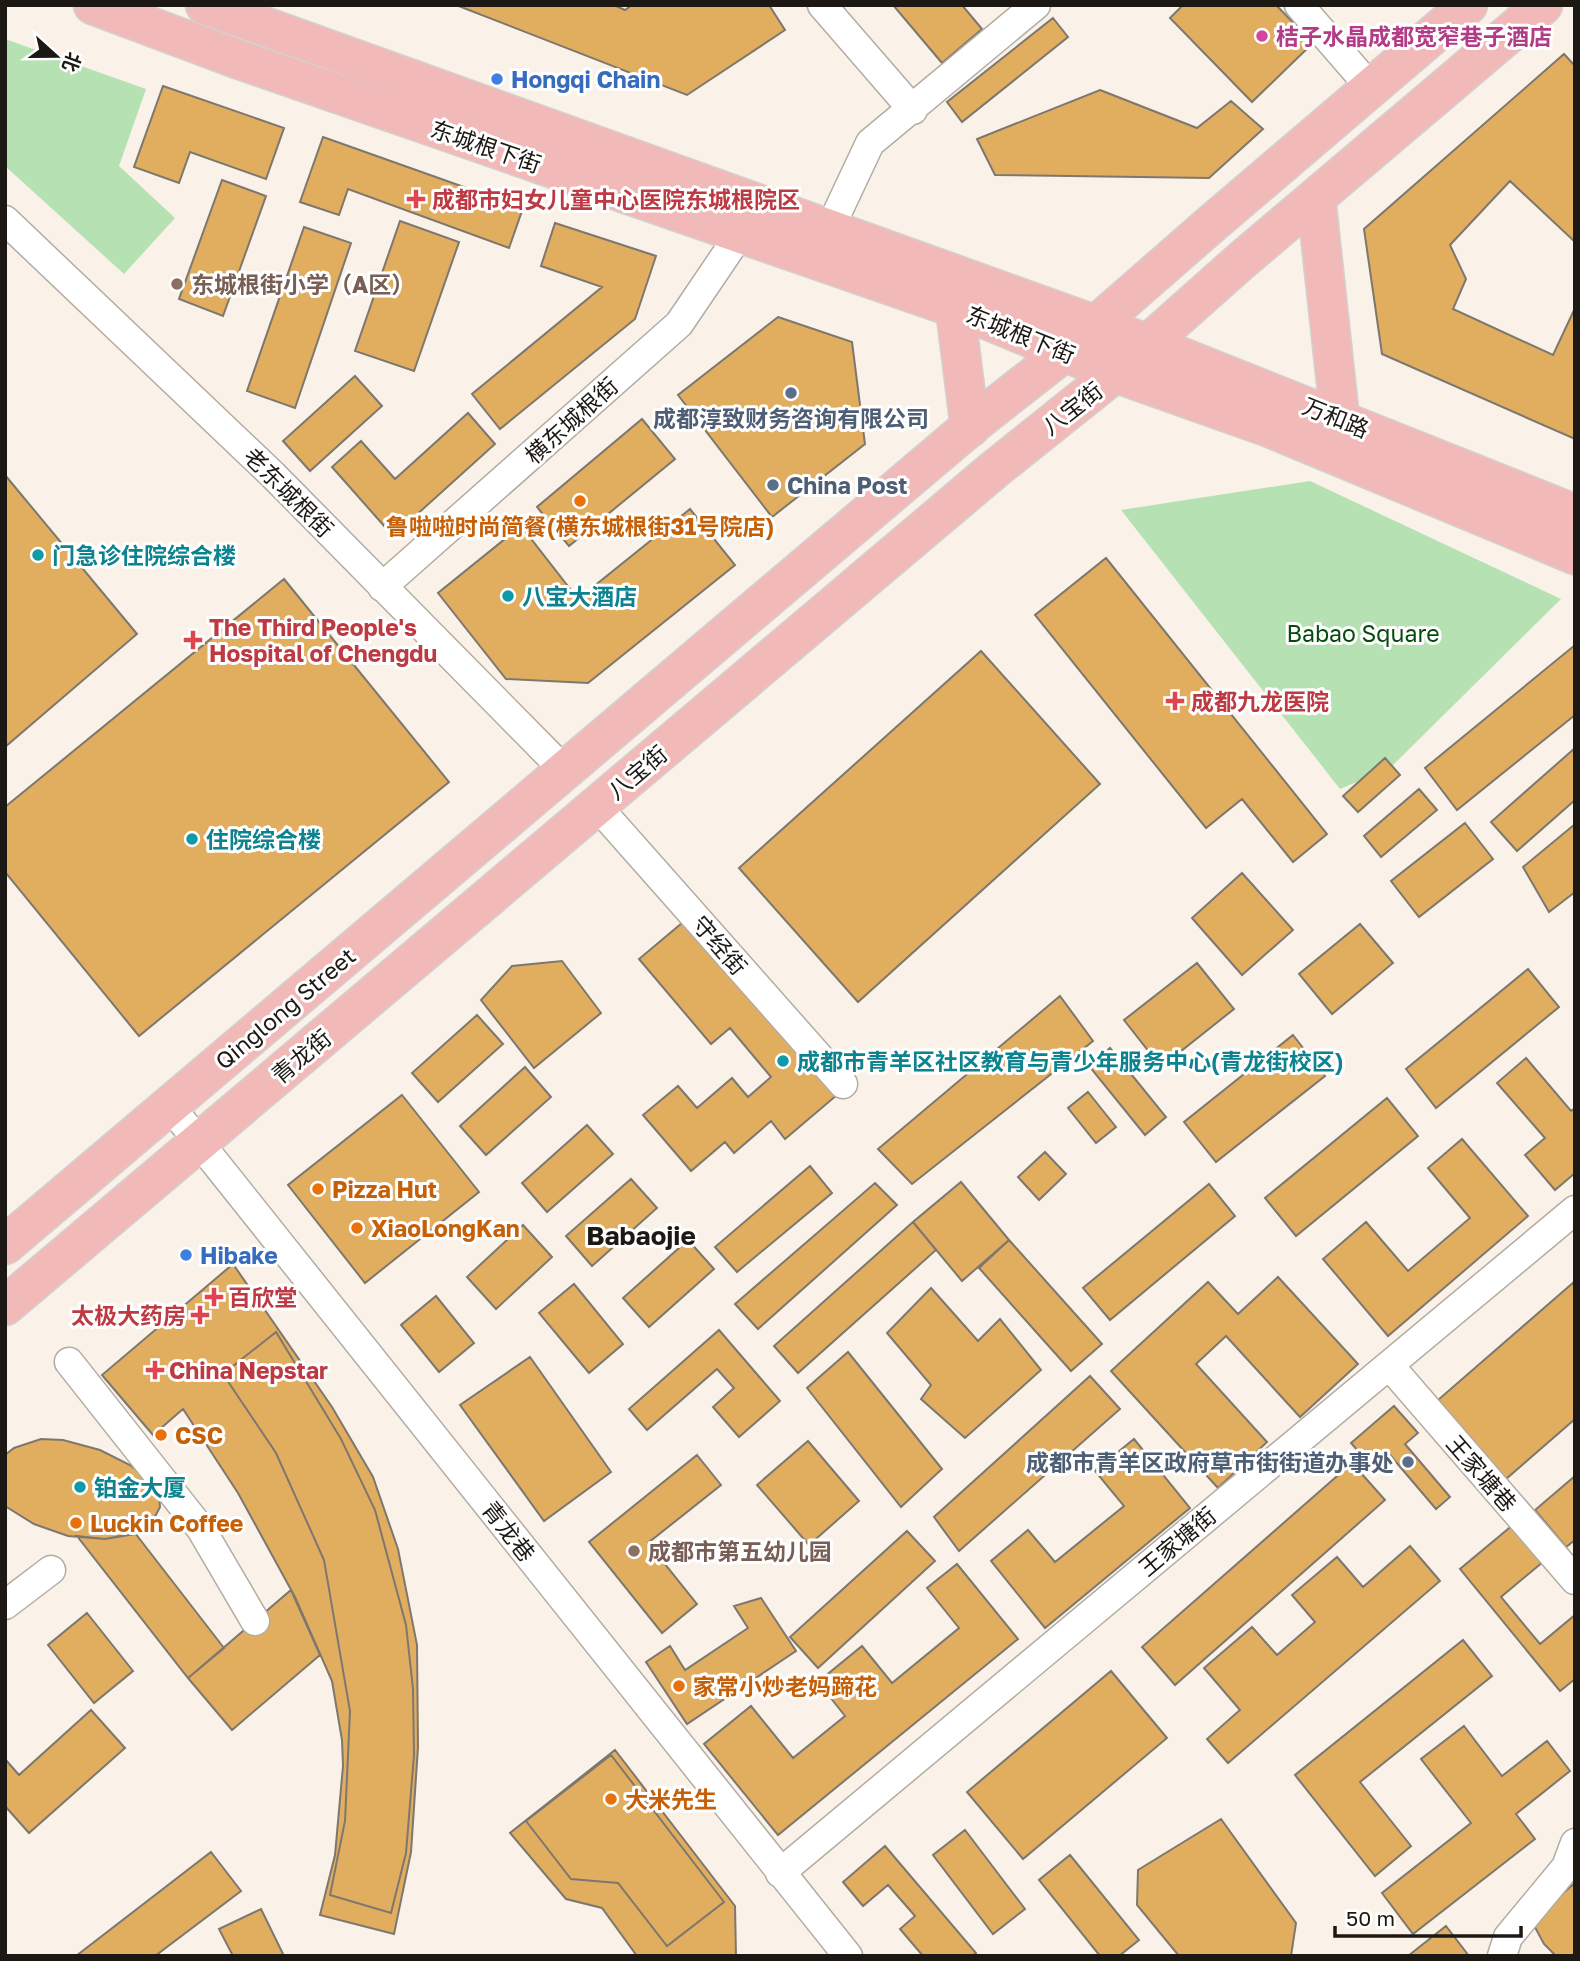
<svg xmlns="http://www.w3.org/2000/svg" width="1580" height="1961" font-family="'Golos Text','Noto Sans SC',sans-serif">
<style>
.green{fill:#b5e1b3}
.building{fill:#e1ae60;stroke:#7e776e;stroke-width:2}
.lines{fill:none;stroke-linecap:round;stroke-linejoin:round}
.street-casing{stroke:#b3aca2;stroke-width:31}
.primary-casing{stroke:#d2d1d0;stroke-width:41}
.street{stroke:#fff;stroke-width:28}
.primary{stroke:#f1bab8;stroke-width:38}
.hotel-dot{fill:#d1479c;stroke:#fff;stroke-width:2.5}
.shop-dot{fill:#3f7fe0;stroke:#fff;stroke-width:2.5}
.health-dot{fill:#e0444e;stroke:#fff;stroke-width:2.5}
.education-dot{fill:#8d6e63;stroke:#fff;stroke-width:2.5}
.service-dot{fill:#5c6f8a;stroke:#fff;stroke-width:2.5}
.food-dot{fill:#e8710a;stroke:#fff;stroke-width:2.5}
.culture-dot{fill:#0f9aa8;stroke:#fff;stroke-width:2.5}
.labels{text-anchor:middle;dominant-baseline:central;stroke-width:6;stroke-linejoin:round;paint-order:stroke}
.hotel-label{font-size:23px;font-weight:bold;fill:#b23c85;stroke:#fff;text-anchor:start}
.shop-label{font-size:23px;font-weight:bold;fill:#366cbe;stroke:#fff;text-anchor:start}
.street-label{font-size:23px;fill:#1c1915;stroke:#fff}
.health-label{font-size:23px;font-weight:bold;fill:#be3a42;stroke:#fff;text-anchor:start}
.education-label{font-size:23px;font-weight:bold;fill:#785e54;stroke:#fff;text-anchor:start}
.service-label{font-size:23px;font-weight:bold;fill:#4e5e75;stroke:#fff}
.food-label{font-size:23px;font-weight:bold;fill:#c56008;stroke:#fff;text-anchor:start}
.culture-label{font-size:23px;font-weight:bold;fill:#0d838f;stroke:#fff;text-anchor:start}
.park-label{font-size:23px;fill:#054c0c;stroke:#fff}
.quarter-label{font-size:26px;font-weight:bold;fill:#1c1915;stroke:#fff}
</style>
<rect width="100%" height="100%" fill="#faf2e8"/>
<path class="green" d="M5 39 146 89 119 166 175 218 124 274 5 166Z
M1310 481 1561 599 1390 768 1340 789 1121 510Z"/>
<path class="building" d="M456 5H614L625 10 632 5H769L785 30 687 95Z
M893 5H962L982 29 942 63Z
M1183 5H1276L1313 43 1252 102 1170 18Z
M1053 18 1068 37 962 122 947 102Z
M1564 54 1575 66V242L1510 181 1450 245 1466 279 1453 309 1553 355 1575 308V439L1382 354 1364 229Z
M163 86 284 128 266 179 190 152 179 183 134 167Z
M1100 90 1197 128 1231 101 1263 129 1209 178 995 175 977 139Z
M323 137 523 208 509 248 348 189 339 215 300 202Z
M222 180 266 196 223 316 179 299Z
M400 221 459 242 414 371 355 351Z
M555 223 656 256 635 319 500 429 472 394 602 287 541 266Z
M304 227 351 243 295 408 247 391Z
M778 317 852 342 865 444 772 517 678 395Z
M355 376 382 406 310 471 283 441Z
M468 413 495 444 393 536 332 467 361 441 395 479Z
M642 419 675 459 569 546 537 507Z
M5 475 137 634 5 747Z
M690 509 735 565 588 683 506 679 438 593 521 526 578 599Z
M1106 558 1327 834 1293 862 1242 799 1206 828 1035 615Z
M284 579 449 782 139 1036 5 872V807Z
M1575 645V715L1457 810 1425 768Z
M981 651 1100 784 858 1002 739 868Z
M1575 748V800L1517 851 1491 822Z
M1385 758 1400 775 1358 812 1343 796Z
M1419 789 1437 810 1381 857 1364 836Z
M1465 823 1493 859 1419 917 1391 881Z
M1575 824V892L1549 912 1523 867Z
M1242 873 1293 930 1242 975 1192 918Z
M688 918 837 1095 785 1139 771 1121 734 1153 725 1142 691 1171 643 1115 678 1086 697 1108 732 1078 748 1097 771 1077 730 1028 711 1044 639 959Z
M1360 924 1393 963 1332 1014 1299 974Z
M562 961 601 1013 534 1068 481 1000 512 966Z
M1197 963 1234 1009 1161 1067 1124 1020Z
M1528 969 1559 1007 1436 1108 1406 1069Z
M1060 996 1093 1041 912 1184 878 1149Z
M477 1015 503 1044 438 1102 412 1073Z
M1293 1035 1325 1076 1216 1162 1184 1122Z
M1110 1048 1166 1117 1145 1135 1089 1066Z
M1526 1058 1571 1111 1575 1108V1173L1555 1190 1525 1155 1545 1138 1497 1083Z
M525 1067 551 1097 486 1155 460 1126Z
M1088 1092 1116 1127 1096 1143 1068 1108Z
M402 1095 479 1192 365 1283 288 1185Z
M1387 1098 1418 1136 1296 1236 1265 1198Z
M587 1125 613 1154 547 1212 522 1183Z
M1462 1139 1528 1216 1388 1336 1323 1259 1366 1222 1408 1271 1470 1218 1428 1168Z
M1045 1152 1066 1174 1039 1200 1018 1177Z
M810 1166 832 1193 737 1272 715 1247Z
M631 1179 657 1208 592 1266 566 1236Z
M961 1182 1009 1240 962 1281 913 1222Z
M875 1183 897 1205 758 1329 735 1304Z
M1209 1184 1235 1216 1110 1320 1083 1288Z
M913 1222 936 1250 798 1373 774 1346Z
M523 1225 552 1257 496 1309 467 1277Z
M688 1240 714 1269 649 1327 623 1298Z
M1009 1240 1102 1344 1071 1371 979 1268Z
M233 1264 332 1407 373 1477 398 1549 417 1645 418 1747 411 1852 394 1934 320 1915 335 1855 343 1766 342 1740 332 1681 295 1597 238 1493 183 1409 153 1435 102 1375Z
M1278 1277 1358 1364 1300 1417 1226 1336 1196 1364 1267 1442 1218 1488 1111 1371 1208 1282 1238 1314Z
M1574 1282 1575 1419 1506 1479 1438 1400Z
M574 1284 623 1344 589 1373 539 1313Z
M931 1288 978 1341 1000 1319 1041 1370 965 1438 921 1399 931 1385 887 1333Z
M436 1296 474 1343 439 1372 401 1325Z
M719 1330 780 1401 739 1437 713 1407 734 1388 717 1369 647 1430 629 1409Z
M276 1332 341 1439 375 1510 406 1625 413 1689 414 1755 406 1853 391 1913 330 1895 345 1821 350 1711 324 1560 276 1453 223 1374Z
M848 1352 942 1469 901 1507 807 1388Z
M530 1357 611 1472 544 1521 460 1405Z
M1090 1376 1120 1409 959 1551 934 1517Z
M1394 1406 1418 1433 1405 1444 1450 1497 1436 1509 1390 1455 1374 1469 1351 1443Z
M41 1439 63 1440 100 1450 130 1465 149 1480 159 1494 160 1507 147 1532 105 1539 68 1536 34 1524 5 1506V1455L14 1448Z
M1134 1439 1190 1508 1045 1628 991 1561 1028 1530 1055 1562 1124 1506 1095 1471Z
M808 1441 859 1501 809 1545 757 1485Z
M697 1455 721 1485 648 1543 697 1604 662 1633 589 1542Z
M1352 1463 1385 1500 1175 1685 1142 1647Z
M1575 1476V1540L1566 1547 1535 1510Z
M1514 1524 1544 1561 1501 1597 1540 1644 1575 1615V1679L1560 1691 1460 1569Z
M907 1531 935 1561 818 1668 790 1637Z
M135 1533 224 1648 188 1678 77 1536 105 1539Z
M1410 1546 1440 1581 1228 1763 1207 1739 1240 1710 1204 1668 1252 1627 1277 1655 1315 1622 1292 1595 1337 1557 1363 1587Z
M957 1564 1018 1639 778 1835 704 1744 751 1706 793 1758 845 1716 818 1682 862 1646 892 1683 959 1628 927 1588Z
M291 1590 320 1655 232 1730 188 1678Z
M761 1598 796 1651 687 1724 646 1662 670 1646 685 1670 748 1628 734 1606Z
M87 1613 133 1671 94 1703 48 1645Z
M1463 1640 1492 1676 1360 1782 1411 1846 1375 1876 1295 1775Z
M1111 1671 1167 1738 1023 1859 967 1792Z
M91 1710 125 1748 29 1833 5 1806V1759L19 1775Z
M1464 1726 1502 1776 1547 1741 1570 1771 1516 1814 1535 1839 1413 1934 1382 1893 1471 1823 1421 1759Z
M615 1750 735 1906 736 1956H637L602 1908 566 1899 510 1833Z
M611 1755 724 1902 667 1946 618 1883 571 1879 526 1821Z
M1221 1819 1296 1923 1291 1956H1179L1137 1905 1138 1870Z
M965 1830 1025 1909 993 1934 933 1855Z
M885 1846 976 1953 972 1956H923L900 1929 915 1916 888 1885 863 1906 843 1882Z
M211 1852 241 1891 155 1956H76Z
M1070 1855 1139 1940 1119 1956H1100L1039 1880Z
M1575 1883V1956H1556L1544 1944 1531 1920Z
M261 1909 284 1956H233L219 1929Z
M1446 1926 1469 1956H1408Z"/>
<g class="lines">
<g class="street-casing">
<path id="street" d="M822 5 913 110
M1299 5 1371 88
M5 220 273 475 565 771
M830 228 870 143 1036 5
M382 587 679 324 740 234
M597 806 843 1084
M170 1106 848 1956
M69 1362 201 1529 255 1621
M1389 1365 1575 1580
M5 1605 51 1570
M780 1873 1575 1210
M1502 1956 1508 1937 1566 1867 1575 1843"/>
</g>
<g class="primary-casing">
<path id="primary" d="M93 5 240 60 975 315 1115 373 1270 428 1575 555
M205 5 1149 344 1575 514
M1316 198 1340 419
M955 308 970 428
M5 1245 978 420 1066 351 1209 226 1468 5
M5 1306 995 469 1115 373 1241 261 1543 5"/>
</g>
<use href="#street" class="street"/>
<use href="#primary" class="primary"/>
</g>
<circle class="hotel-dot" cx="1262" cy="36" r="7"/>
<g class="shop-dot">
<circle cx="497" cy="79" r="7"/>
<circle cx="186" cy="1255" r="7"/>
</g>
<g class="health-dot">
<path d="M412.5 188.5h7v7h7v7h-7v7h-7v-7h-7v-7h7z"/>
<path d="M189.5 629.5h7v7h7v7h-7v7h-7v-7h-7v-7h7z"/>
<path d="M1171.5 690.5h7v7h7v7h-7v7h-7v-7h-7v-7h7z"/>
<path d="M210.5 1286.5h7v7h7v7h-7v7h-7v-7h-7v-7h7z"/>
<path d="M196.5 1304.5h7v7h7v7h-7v7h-7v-7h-7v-7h7z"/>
<path d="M151.5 1359.5h7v7h7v7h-7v7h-7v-7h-7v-7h7z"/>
</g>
<g class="education-dot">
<circle cx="177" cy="284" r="7"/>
<circle cx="634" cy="1551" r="7"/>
</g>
<g class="service-dot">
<circle cx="791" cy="393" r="7"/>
<circle cx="773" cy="485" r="7"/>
<circle cx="1408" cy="1462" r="7"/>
</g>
<g class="food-dot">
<circle cx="580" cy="501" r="7"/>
<circle cx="318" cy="1189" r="7"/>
<circle cx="357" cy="1228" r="7"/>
<circle cx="161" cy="1435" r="7"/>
<circle cx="76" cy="1523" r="7"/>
<circle cx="679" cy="1686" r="7"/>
<circle cx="611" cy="1799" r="7"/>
</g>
<g class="culture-dot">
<circle cx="38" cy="555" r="7"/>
<circle cx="508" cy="596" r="7"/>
<circle cx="192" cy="839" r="7"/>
<circle cx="783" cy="1061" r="7"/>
<circle cx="80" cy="1487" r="7"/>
</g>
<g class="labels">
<g class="hotel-label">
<text x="1276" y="36">桔子水晶成都宽窄巷子酒店</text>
</g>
<g class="shop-label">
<text x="511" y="79">Hongqi Chain</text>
<text x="200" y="1255">Hibake</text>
</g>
<g class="street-label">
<text transform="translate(486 146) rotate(19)">东城根下街</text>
<text transform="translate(1021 334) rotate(22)">东城根下街</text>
<text transform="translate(1072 408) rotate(-38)">八宝街</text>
<text transform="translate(1336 417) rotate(22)">万和路</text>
<text transform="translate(571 420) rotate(-42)">横东城根街</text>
<text transform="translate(289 492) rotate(45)">老东城根街</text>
<text transform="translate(637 772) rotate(-40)">八宝街</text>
<text transform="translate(720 945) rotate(49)">守经街</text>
<text transform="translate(285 1008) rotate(-40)">Qinglong Street</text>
<text transform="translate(301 1056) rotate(-40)">青龙街</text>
<text transform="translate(1482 1473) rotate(49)">王家塘巷</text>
<text transform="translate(509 1531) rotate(52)">青龙巷</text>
<text transform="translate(1177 1541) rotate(-40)">王家塘街</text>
</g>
<g class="health-label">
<text x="432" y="199">成都市妇女儿童中心医院东城根院区</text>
<text x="209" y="627">The Third People's<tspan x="209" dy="26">Hospital of Chengdu</tspan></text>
<text x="1191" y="701">成都九龙医院</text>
<text x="228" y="1297">百欣堂</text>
<text x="186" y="1315" text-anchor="end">太极大药房</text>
<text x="169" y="1370">China Nepstar</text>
</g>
<g class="education-label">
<text x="191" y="284">东城根街小学（A区）</text>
<text x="648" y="1551">成都市第五幼儿园</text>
</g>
<g class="service-label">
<text x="791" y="418">成都淳致财务咨询有限公司</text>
<text x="787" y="485" text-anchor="start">China Post</text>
<text x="1394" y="1462" text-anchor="end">成都市青羊区政府草市街街道办事处</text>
</g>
<g class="food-label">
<text x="580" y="526" text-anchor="middle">鲁啦啦时尚简餐(横东城根街31号院店)</text>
<text x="332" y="1189">Pizza Hut</text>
<text x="371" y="1228">XiaoLongKan</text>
<text x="175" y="1435">CSC</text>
<text x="90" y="1523">Luckin Coffee</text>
<text x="693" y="1686">家常小炒老妈蹄花</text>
<text x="625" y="1799">大米先生</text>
</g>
<g class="culture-label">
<text x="52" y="555">门急诊住院综合楼</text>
<text x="522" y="596">八宝大酒店</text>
<text x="206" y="839">住院综合楼</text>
<text x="797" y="1061">成都市青羊区社区教育与青少年服务中心(青龙街校区)</text>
<text x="94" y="1487">铂金大厦</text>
</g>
<g class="park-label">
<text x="1363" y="633">Babao Square</text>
</g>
<g class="quarter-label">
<text x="641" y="1235">Babaojie</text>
</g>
</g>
<rect width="1580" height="1961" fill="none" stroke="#1c1915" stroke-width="14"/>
<g transform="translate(56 56) rotate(111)" stroke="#ffffff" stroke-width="5" paint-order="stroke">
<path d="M0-5L12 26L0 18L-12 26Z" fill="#1c1915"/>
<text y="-10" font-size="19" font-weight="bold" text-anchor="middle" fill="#1c1915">北</text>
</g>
<path d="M1335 1926v10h186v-10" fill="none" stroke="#1c1915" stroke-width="3.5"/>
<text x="1346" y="1926" font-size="21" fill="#1c1915" stroke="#ffffff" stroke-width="5" paint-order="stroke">50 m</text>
</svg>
